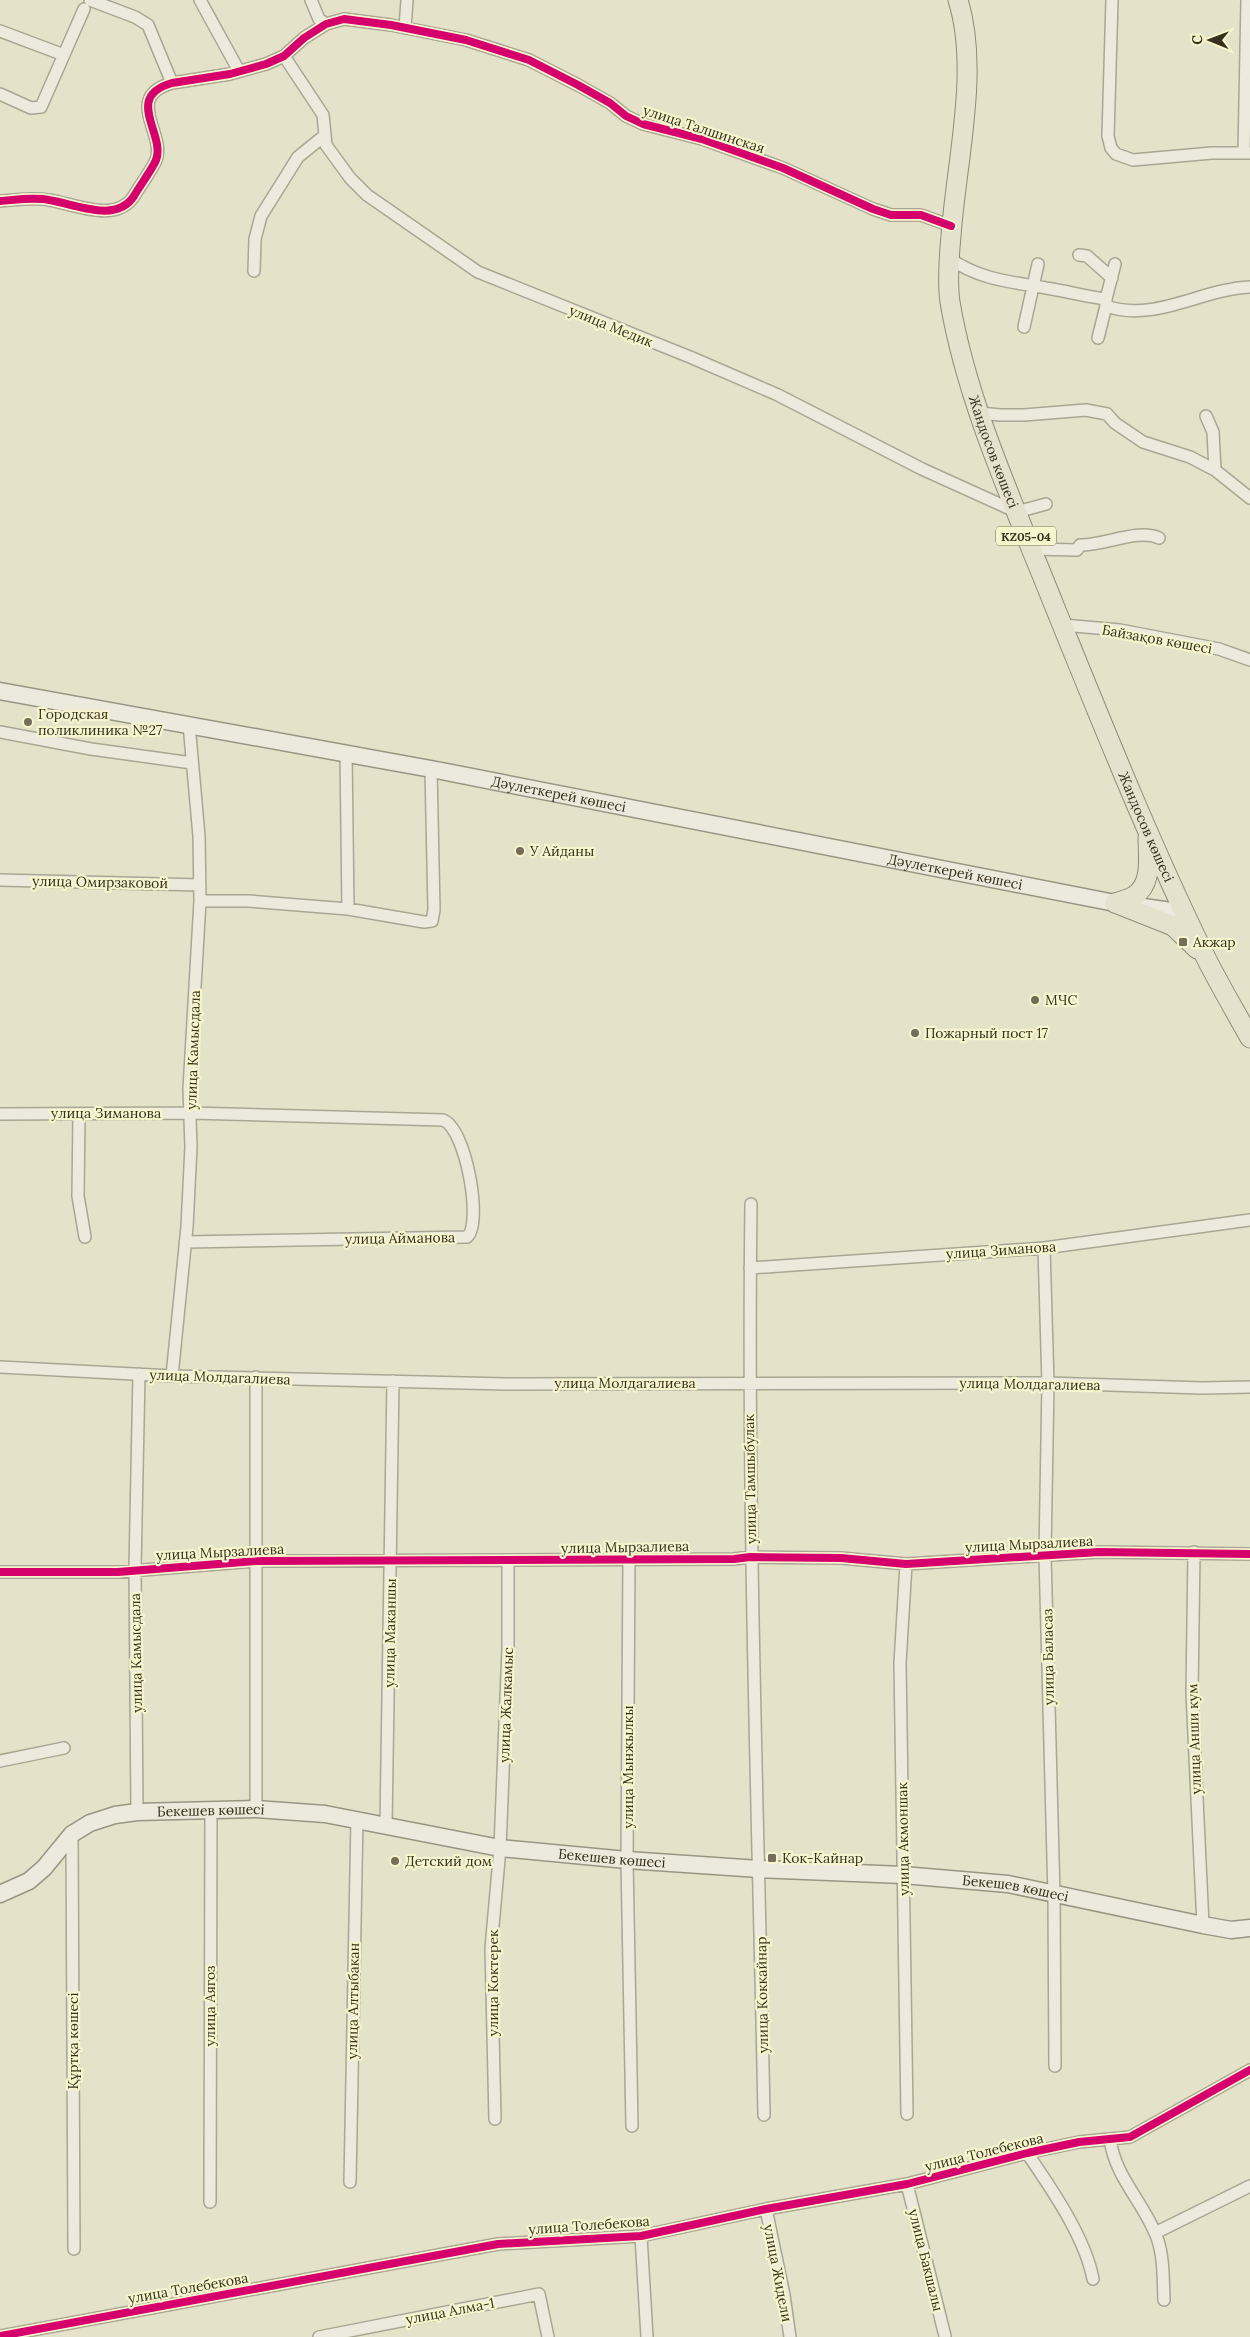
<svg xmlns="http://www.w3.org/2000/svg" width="1250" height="2337" font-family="Lora,serif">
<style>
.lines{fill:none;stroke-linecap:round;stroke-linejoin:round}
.street-casing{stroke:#a9a693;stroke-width:14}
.secondary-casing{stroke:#989583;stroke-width:19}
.primary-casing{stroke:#8e8b7a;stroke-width:21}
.street{stroke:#eceadc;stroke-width:11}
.secondary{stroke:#eceadc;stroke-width:16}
.primary{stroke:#e4e2cc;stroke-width:19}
.cycleway-casing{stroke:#f6f5ce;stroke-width:11}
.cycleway{stroke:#d6006c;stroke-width:8}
.poi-dot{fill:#746e59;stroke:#f6f5ce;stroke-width:2}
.labels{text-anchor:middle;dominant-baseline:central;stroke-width:4.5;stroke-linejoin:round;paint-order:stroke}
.shield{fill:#f6f5ce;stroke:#706b51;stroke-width:1}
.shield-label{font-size:12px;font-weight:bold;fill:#37301c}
.street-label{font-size:14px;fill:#37301c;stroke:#f6f5ce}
.poi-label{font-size:14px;fill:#37301c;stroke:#f6f5ce;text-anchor:start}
</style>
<rect width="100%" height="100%" fill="#e4e2c9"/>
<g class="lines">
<g class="street-casing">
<path id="street" d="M90 0 135 17 148 25 172 83
M200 0 239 71
M311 0 319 19 326 24
M1112 0 1108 136 1111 148 1116 154 1133 160 1212 153H1250
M405 28 407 0
M0 31 64 55
M284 56 323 115 326 145 350 178 367 195 478 272 690 357 778 395 922 469 1017 512 1046 504
M0 94 31 108 41 107 84 9
M1244 153 1247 0
M0 201C15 200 34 197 49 200 75 204 116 224 134 196 139 187 153 168 156 160 166 134 123 97 172 83L230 74 266 64 284 56 304 38 326 24 344 19 391 25 466 40 529 60 578 85 610 103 626 116 643 124 702 139 783 168 873 209 891 215H921L951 226
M1079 255 1087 256 1112 278
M949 258C981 281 1015 282 1052 289 1070 292 1087 297 1106 299V306C1154 323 1201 289 1250 287
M254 271 255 239 261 216 298 157 324 136
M1106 299 1115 264
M1024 327 1038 264
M1098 338 1106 306
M980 413 1000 415H1024L1086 410 1107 414 1115 423 1143 442 1190 457 1215 470 1250 498
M1206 416 1213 432 1215 470
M1032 549 1077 550 1080 545C1103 546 1139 528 1159 538
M1063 625 1120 630 1219 649 1250 660
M0 732 91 749 192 763
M346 753 348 909
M0 880 200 885
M200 901H249L348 909 424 922 432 921 434 910 431 769
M0 1114 191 1113 443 1120C466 1128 483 1224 467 1237L185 1242
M79 1114 78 1196 85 1237
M751 1204C747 1508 758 1811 764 2115
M1044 1248 1048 1383 1045 1555 1054 1896 1055 2066
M750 1268 1044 1248 1250 1220
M0 1367 172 1376 506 1384 1048 1383 1202 1388 1250 1387
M172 1376 187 1227 191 1147 189 1089 200 901 199 836 189 724
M1194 1552 1192 1693 1203 1925
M629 1559 627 1860 632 2126
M906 1564 900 1663 907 2114
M0 1572H118L257 1561 734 1559 750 1557 841 1558 906 1564 1099 1552 1250 1554
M0 1761 64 1748
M256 1809V1377
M137 1812 135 1569 139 1374
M386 1825 393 1381
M72 1834 74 2249
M495 2119 491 1948 500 1848 508 1648V1562
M1110 2139C1115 2177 1142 2200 1156 2235 1164 2255 1163 2278 1164 2300
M1027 2153C1051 2188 1085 2237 1093 2279
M350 2182 357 1819
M907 2184 945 2336
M210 2202 211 1810
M766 2209 784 2295 790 2337
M1155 2233 1250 2186
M641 2236 647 2337
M0 2336 498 2244 641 2236 766 2209 907 2184 1027 2153 1079 2142 1130 2137 1250 2070
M319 2337 539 2294 548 2337"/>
</g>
<g class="secondary-casing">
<g id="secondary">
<path id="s1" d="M0 691 431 769 1115 903 1185 913"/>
<path id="s2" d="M0 1894 29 1881 44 1868 72 1834 90 1823 115 1815 137 1812 256 1809 325 1814 500 1848 627 1860 759 1869 903 1875 1008 1884 1203 1925 1231 1930 1250 1928"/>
</g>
</g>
<g class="primary-casing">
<g id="primary">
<path id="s3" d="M958 0C980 70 956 163 951 236 949 257 947 281 950 302 967 404 1016 509 1054 605 1102 723 1149 841 1205 956 1219 984 1235 1011 1250 1038"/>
<path d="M1115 903 1173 926 1197 949"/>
<path d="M1115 903C1121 901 1129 899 1134 896 1153 884 1148 857 1148 837"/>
</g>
</g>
<use href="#street" class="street"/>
<use href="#secondary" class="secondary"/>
<use href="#primary" class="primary"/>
<g class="cycleway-casing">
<path id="cycleway" d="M0 201C15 200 34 197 49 200 75 204 116 224 134 196 139 187 153 168 156 160 166 134 123 97 172 83L230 74 266 64 284 56 304 38 326 24 344 19 391 25 466 40 529 60 578 85 610 103 626 116 643 124 702 139 783 168 873 209 891 215H921L951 226
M0 1572H118L257 1561 734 1559 750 1557 841 1558 906 1564 1099 1552 1250 1554
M0 2336 498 2244 641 2236 766 2209 907 2184 1027 2153 1079 2142 1130 2137 1250 2070"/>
</g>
<use href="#cycleway" class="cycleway"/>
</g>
<g class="poi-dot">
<circle cx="28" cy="722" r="5"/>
<circle cx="520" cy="851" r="5"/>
<rect x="1178" y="937" width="10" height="10" rx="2.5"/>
<circle cx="1035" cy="1000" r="5"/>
<circle cx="915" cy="1033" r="5"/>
<rect x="767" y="1853" width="10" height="10" rx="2.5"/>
<circle cx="395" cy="1861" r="5"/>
</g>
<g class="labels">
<rect class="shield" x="996" y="526.5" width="60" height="19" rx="4"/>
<g class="shield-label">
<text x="1026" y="536">KZ05-04</text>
</g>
<g class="street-label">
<text transform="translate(704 129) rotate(18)">улица Талшинская</text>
<text transform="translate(611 326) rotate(22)">улица Медик</text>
<text stroke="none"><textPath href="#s3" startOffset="460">Жандосов көшесі</textPath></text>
<text transform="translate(1157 639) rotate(10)">Байзақов көшесі</text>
<text stroke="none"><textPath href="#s1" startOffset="568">Дәулеткерей көшесі</textPath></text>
<text stroke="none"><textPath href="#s3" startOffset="865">Жандосов көшесі</textPath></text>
<text stroke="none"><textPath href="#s1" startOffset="972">Дәулеткерей көшесі</textPath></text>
<text transform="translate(100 882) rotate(1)">улица Омирзаковой</text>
<text transform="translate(193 1050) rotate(-88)">улица Камысдала</text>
<text x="106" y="1113">улица Зиманова</text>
<text transform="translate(400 1238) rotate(-1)">улица Айманова</text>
<text transform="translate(1001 1250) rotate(-4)">улица Зиманова</text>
<text transform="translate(220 1377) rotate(2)">улица Молдагалиева</text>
<text x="625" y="1383">улица Молдагалиева</text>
<text transform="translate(1030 1384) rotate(1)">улица Молдагалиева</text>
<text transform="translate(750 1479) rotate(-91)">улица Тамшыбулак</text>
<text transform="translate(1029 1544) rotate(-3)">улица Мырзалиева</text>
<text transform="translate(625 1547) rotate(-1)">улица Мырзалиева</text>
<text transform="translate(220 1552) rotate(-3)">улица Мырзалиева</text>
<text transform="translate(390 1633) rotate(-89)">улица Маканшы</text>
<text transform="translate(136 1653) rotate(-91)">улица Камысдала</text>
<text transform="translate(1048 1657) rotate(-91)">улица Баласаз</text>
<text transform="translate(506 1705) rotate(-88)">улица Жалкамыс</text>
<text transform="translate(1194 1739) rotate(-92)">улица Анши кум</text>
<text transform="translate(628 1767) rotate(-90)">улица Мынжылкы</text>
<text stroke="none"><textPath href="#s2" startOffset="239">Бекешев көшесі</textPath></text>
<text transform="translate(903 1839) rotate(-91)">улица Акмоншак</text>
<text stroke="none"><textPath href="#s2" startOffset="644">Бекешев көшесі</textPath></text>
<text stroke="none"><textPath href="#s2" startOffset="1049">Бекешев көшесі</textPath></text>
<text transform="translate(493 1983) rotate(-90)">улица Коктерек</text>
<text transform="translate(762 1995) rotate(-91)">улица Коккайнар</text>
<text transform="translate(353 2001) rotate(-89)">улица Алтыбакан</text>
<text transform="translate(210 2006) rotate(-90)">улица Аягоз</text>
<text transform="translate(73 2041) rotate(-90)">Құртқа көшесі</text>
<text transform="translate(984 2152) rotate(-14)">улица Толебекова</text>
<text transform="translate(589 2225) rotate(-4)">улица Толебекова</text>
<text transform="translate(926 2260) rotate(76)">улица Бакшалы</text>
<text transform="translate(778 2273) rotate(79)">улица Жидели</text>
<text transform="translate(188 2288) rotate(-10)">улица Толебекова</text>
<text transform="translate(450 2311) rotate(-11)">улица Алма-1</text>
</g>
<g class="poi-label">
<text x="38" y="714">Городская<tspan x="38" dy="16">поликлиника №27</tspan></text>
<text x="530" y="851">У Айданы</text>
<text x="1193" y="942">Акжар</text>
<text x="1045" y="1000">МЧС</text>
<text x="925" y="1033">Пожарный пост 17</text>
<text x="782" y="1858">Кок-Кайнар</text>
<text x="405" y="1861">Детский дом</text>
</g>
</g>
<g transform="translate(1210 40) rotate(271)" stroke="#f6f5ce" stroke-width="4" paint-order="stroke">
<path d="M0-4L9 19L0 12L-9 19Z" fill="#37301c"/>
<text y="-8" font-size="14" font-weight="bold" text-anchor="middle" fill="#37301c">С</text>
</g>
</svg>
